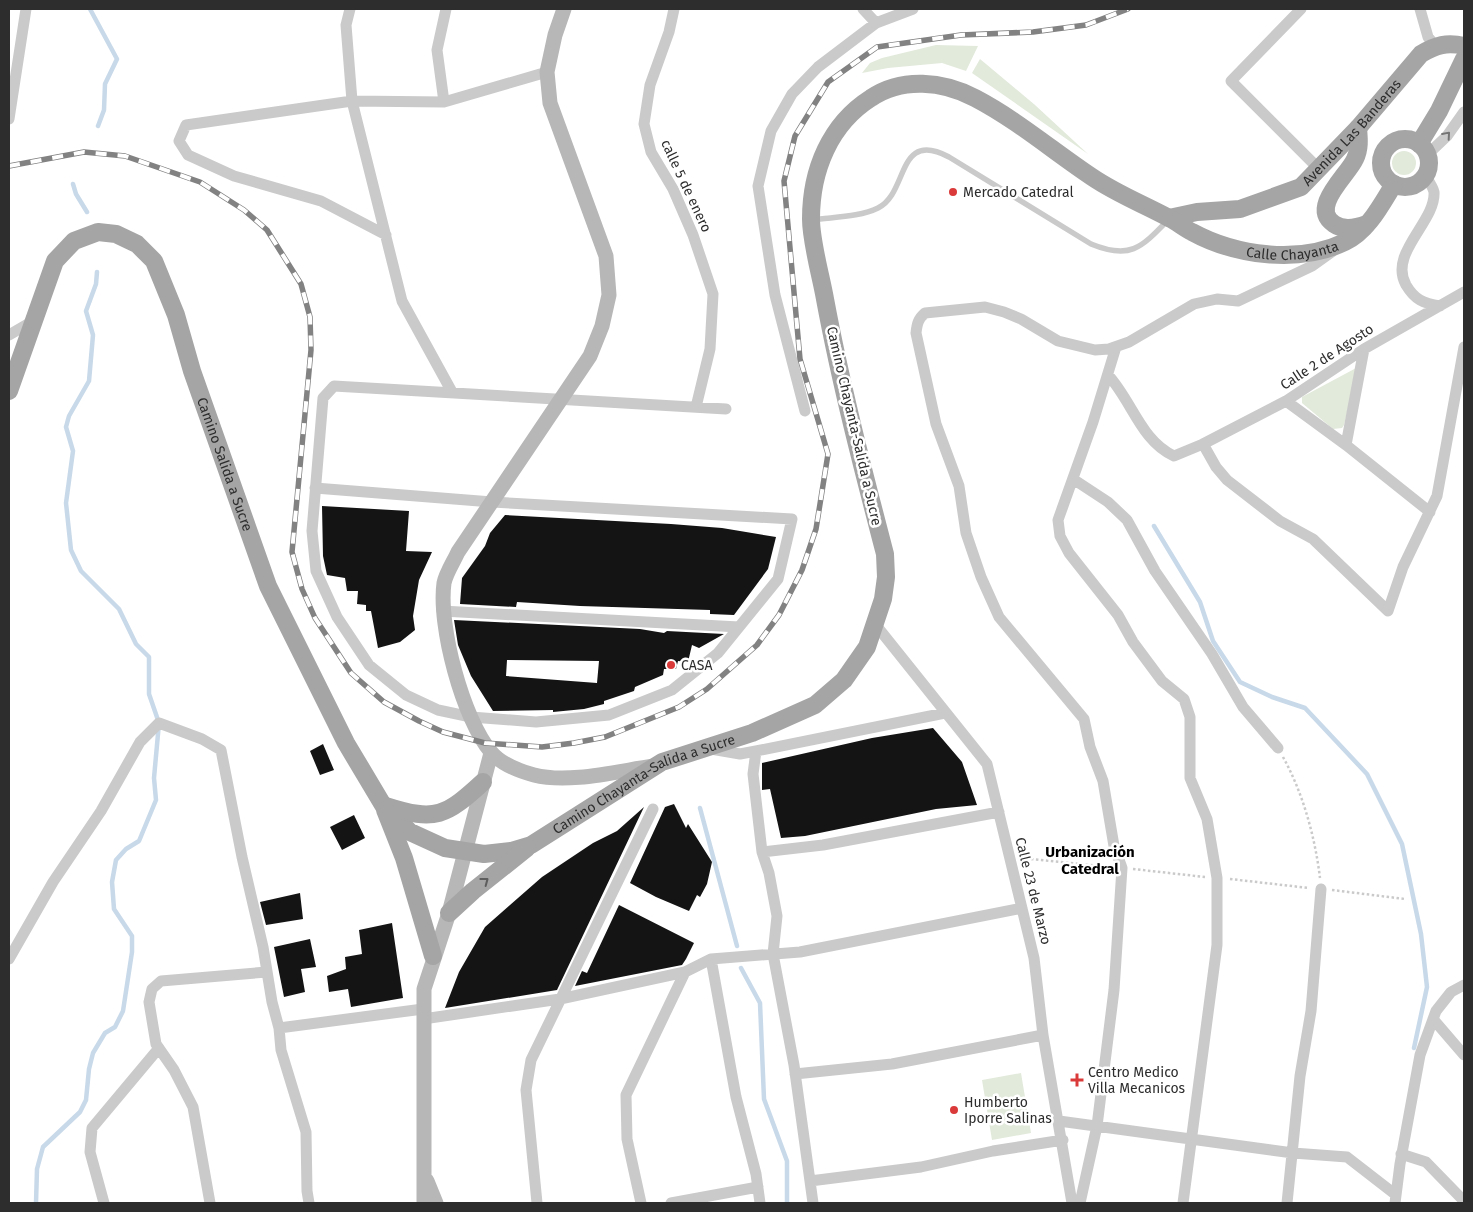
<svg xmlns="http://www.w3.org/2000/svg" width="1473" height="1212" font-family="'Fira Sans',sans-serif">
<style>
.green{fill:#e2eadb}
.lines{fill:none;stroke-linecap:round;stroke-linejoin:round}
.stream{stroke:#c8d9e9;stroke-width:4.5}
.building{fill:#141414;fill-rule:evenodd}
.path{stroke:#cacaca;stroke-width:2.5;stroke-dasharray:2.5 2.5;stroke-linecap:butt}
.service{stroke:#cacaca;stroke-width:5.5}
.minor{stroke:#cacaca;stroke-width:11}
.secondary{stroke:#b7b7b7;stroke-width:15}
.primary{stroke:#a5a5a5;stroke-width:18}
.rail-casing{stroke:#828282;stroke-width:5.5}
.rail{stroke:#fff;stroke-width:4;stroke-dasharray:11;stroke-linecap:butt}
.oneway{stroke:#747474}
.oneway2{stroke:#5d5d5d}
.poi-dot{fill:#da3a39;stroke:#fff;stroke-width:2}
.labels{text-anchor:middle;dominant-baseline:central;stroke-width:5;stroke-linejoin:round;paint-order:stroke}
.street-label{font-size:14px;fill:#2d2d2d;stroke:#fff}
.poi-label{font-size:14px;fill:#2d2d2d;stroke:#fff;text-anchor:start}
.neighbourhood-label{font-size:15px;font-weight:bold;fill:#000;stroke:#fff}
</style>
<rect width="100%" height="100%" fill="#fff"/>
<path class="green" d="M936 45 978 46 966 71 942 63 888 68 862 73 870 63 882 58Z
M980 59 1035 105 1088 154 972 73Z
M1392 163a12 12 0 1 1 24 0a12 12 0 1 1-24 0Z
M1358 367 1344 425 1342 428 1333 429 1302 403V397Z
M1021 1073 1031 1133 992 1140 982 1080Z"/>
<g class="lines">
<path class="stream" d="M90 9 117 59 105 84 104 110 98 126
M73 184 76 194 87 212
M1154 526 1200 602 1213 641 1240 682 1272 697 1305 708 1367 774 1402 844 1421 934 1427 987 1414 1048
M700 808 737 946
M741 968 760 1003 764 1099 787 1161V1203
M36 1203 37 1169 43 1147 80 1112 86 1100 89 1069 93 1053 105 1033 115 1027 123 1011 132 952V936L114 909 112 882 116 860 126 849 139 841 156 800 154 778 159 723 149 694V657L136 644 119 609 81 571 71 550 66 503 73 451 66 427 69 416 89 381 93 335 86 311 96 284 97 272"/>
</g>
<path class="building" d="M322 506 409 511 406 551 432 552 419 580 413 616 415 630 400 642 378 648 371 611H366V605L357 604 358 591H347L345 578 327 575 323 556Z
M505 515 671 524 722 528 776 537 768 569 734 615 710 614V610L580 606 517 602 516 607 460 604 462 578 485 546 490 533Z
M454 620 640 629 664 633 667 631 724 634 699 648 692 645 688 662 678 661 676 669H664L663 675 635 687 634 691 604 701V704L584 709 553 712V710L493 711 471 676 458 645ZM507 660 599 661 597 683 506 676Z
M933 728 962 762 977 805 936 809 805 836 781 838 770 789 762 790V763L872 738Z
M323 744 334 770 320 775 310 751Z
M674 804 686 828 688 824 712 862 707 884 700 897 697 895 689 911 656 897 630 883 665 807Z
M644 807 557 990 445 1008 459 972 485 927 542 877 593 843 617 831Z
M354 815 365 838 342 850 330 827Z
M300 893 303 919 266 925 260 902Z
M619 905 694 943 686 959 682 965 575 986 582 971 587 973Z
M392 923 403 998 351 1007 348 989 329 992 327 976 346 969 345 957 362 954 359 930Z
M310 939 316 967 301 969 305 992 284 997 274 947Z"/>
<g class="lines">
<path class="path" d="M1283 757C1303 793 1315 837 1320 878
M1021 858 1110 867
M1133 869 1205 877
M1230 879 1309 888
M1332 890 1405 899"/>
<path class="service" d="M813 220C833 217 860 217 878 208 909 193 896 129 949 157L1091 244C1130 260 1141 248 1168 220"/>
<path class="minor" d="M350 9 346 25 352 101 402 301 452 392
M674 9 669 32 650 85 644 124 651 152 673 189 693 235 713 294 710 349 696 407
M863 9 876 23
M1301 9 1231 81 1318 168
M1420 9 1428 37 1435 46
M444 102 437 50 446 9
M9 119 26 9
M1427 155 1447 136 1464 112
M1425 175C1428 180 1433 187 1434 192 1436 222 1388 253 1406 285 1415 300 1423 303 1440 306
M386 235 321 201 234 176 188 155 179 141 186 125 352 101 444 102 547 72
M9 335 33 321
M1116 347 1093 422 1058 520 1060 536 1069 553 1118 615 1133 642 1162 681 1184 699 1190 717V778L1207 819 1217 878V945L1183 1203
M1108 375C1132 401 1141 441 1174 456L1203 444 1216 467 1227 480 1280 521 1313 539 1388 611 1403 567 1437 496 1464 347
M1286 401 1346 445 1430 512
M805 411 775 295 758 186 771 131 792 94 818 67 876 23 913 9
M1203 444 1286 401 1364 349 1464 292
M1346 445 1364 349
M1073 479 1108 502 1127 520 1155 571 1212 654 1243 707 1278 748
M315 488 492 502 792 519 778 579 718 653 672 690 609 715 536 722 471 717 438 710 406 695 369 665 337 617 316 571 312 531 323 398 334 386 726 409
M442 611 739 627
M875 624 987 764 1034 958 1043 1035 1072 1203
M711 749 740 754 756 751 945 713
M756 751 753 774 762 852 769 873 777 916 773 954 794 1065 813 1203
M762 852 823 845 999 812
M9 959 53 882 101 811 140 742 159 723 202 739 221 750 242 857 263 947 272 1002 279 1028 281 1050 306 1132 307 1191 309 1203
M711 959 736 1097 756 1174 760 1203
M423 1019 560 999 685 972
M1433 1019 1464 1055
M279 1028 423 1009
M795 1074 892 1064 1043 1035
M1059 1121 1293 1153 1347 1157 1396 1195
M1401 1154 1426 1162 1464 1201
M810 1181 921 1167 993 1151 1063 1140
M104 1203 90 1152 92 1128 159 1048
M210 1203 193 1107 174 1070 156 1044 149 1002 152 989 161 981 267 972
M537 1203 526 1090 531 1060 653 809
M641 1203 627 1139 626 1095 685 972 711 959 800 952 1022 908
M671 1203 758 1187
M1080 1203 1097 1126 1114 990 1122 868 1114 846 1103 781 1090 747 1084 719 999 617 981 577 966 533 959 486 936 424 916 333C917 324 918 319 925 313L985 307 1004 312 1021 319 1058 341 1095 350 1109 349 1129 342 1194 304 1217 299 1238 301 1312 266 1333 251
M1287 1203 1300 1076 1311 1011 1321 889
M1395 1203 1400 1164 1420 1055 1436 1011 1451 992 1464 985"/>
<path class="secondary" d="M564 9 555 35 547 72 550 103 606 256 609 295 602 326 590 356 458 552C454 561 446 573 444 583 438 626 463 719 491 752 501 764 519 771 534 775 569 784 618 771 654 766
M427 1181 436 1203
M424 1203V989L449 913 491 753"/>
<g class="primary">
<path d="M1358 128C1359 139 1360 149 1355 159 1348 175 1309 207 1334 224 1344 231 1356 228 1367 224"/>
<circle cx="1405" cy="163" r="24"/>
<path d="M1419 144 1439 111 1464 59"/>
<path id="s1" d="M1169 218 1197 212 1240 209 1301 187 1358 128 1421 54C1436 45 1447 42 1464 46"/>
<path id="s2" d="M9 391 55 261 74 241 98 232 116 234 137 244 154 261 176 315 192 371 268 586 346 743 383 805 410 832 445 848 484 854 511 851 531 845 662 762 752 733 815 705 844 680 867 647 883 599 886 577 885 554C863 470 841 385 825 299 821 276 811 242 811 219 811 170 830 124 871 98 902 77 943 81 975 98 1017 120 1053 151 1092 177 1117 194 1143 204 1169 218 1177 222 1184 228 1192 232 1236 256 1299 264 1345 242 1368 231 1381 205 1394 184"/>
<path d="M386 806C436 822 446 816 483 782"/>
<path d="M385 810 404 858 433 956"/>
<path d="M449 913 473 891 527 848"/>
</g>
<g class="rail-casing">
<path id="rail" d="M9 166 84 152 125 156 200 182 244 210 267 230 301 284 310 317 311 350 292 552 302 589 315 618 351 673 384 702 419 721 443 732 485 743 542 747 574 743 605 737 679 707 707 689 757 645 779 615 802 570 816 529 828 454 800 359 784 181 795 136 828 82 877 47 961 35 1033 32 1086 25 1128 9"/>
</g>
<use href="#rail" class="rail"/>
</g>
<defs><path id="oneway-chevron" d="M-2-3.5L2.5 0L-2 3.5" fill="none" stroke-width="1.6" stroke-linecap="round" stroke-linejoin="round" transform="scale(1.25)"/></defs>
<use class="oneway" href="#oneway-chevron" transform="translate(1447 135) rotate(-49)"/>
<use class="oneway2" href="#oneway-chevron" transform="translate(485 881) rotate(-37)"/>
<g class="poi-dot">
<circle cx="953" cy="192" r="5"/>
<circle cx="671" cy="665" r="5"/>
<path d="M1074.5 1072.5h5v5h5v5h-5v5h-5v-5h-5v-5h5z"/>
<circle cx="954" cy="1110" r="5"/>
</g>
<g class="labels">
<g class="street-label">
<text stroke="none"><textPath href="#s1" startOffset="211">Avenida Las Banderas</textPath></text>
<text transform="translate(686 186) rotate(65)">calle 5 de enero</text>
<text stroke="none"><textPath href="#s2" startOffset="2459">Calle Chayanta</textPath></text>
<text transform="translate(1327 357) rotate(-33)">Calle 2 de Agosto</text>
<text transform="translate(854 426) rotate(77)">Camino Chayanta-Salida a Sucre</text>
<text stroke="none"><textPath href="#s2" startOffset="472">Camino Salida a Sucre</textPath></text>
<text stroke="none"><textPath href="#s2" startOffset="1142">Camino Chayanta-Salida a Sucre</textPath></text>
<text transform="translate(1033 891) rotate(76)">Calle 23 de Marzo</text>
</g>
<g class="poi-label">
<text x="963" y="192">Mercado Catedral</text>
<text x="681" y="665">CASA</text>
<text x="1088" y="1072">Centro Medico<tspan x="1088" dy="16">Villa Mecanicos</tspan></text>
<text x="964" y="1102">Humberto<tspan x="964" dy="16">Iporre Salinas</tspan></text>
</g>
<g class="neighbourhood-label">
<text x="1090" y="852">Urbanización<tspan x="1090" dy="17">Catedral</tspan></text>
</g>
</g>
<rect width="1473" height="1212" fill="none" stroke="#2d2d2d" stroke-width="20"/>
</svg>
